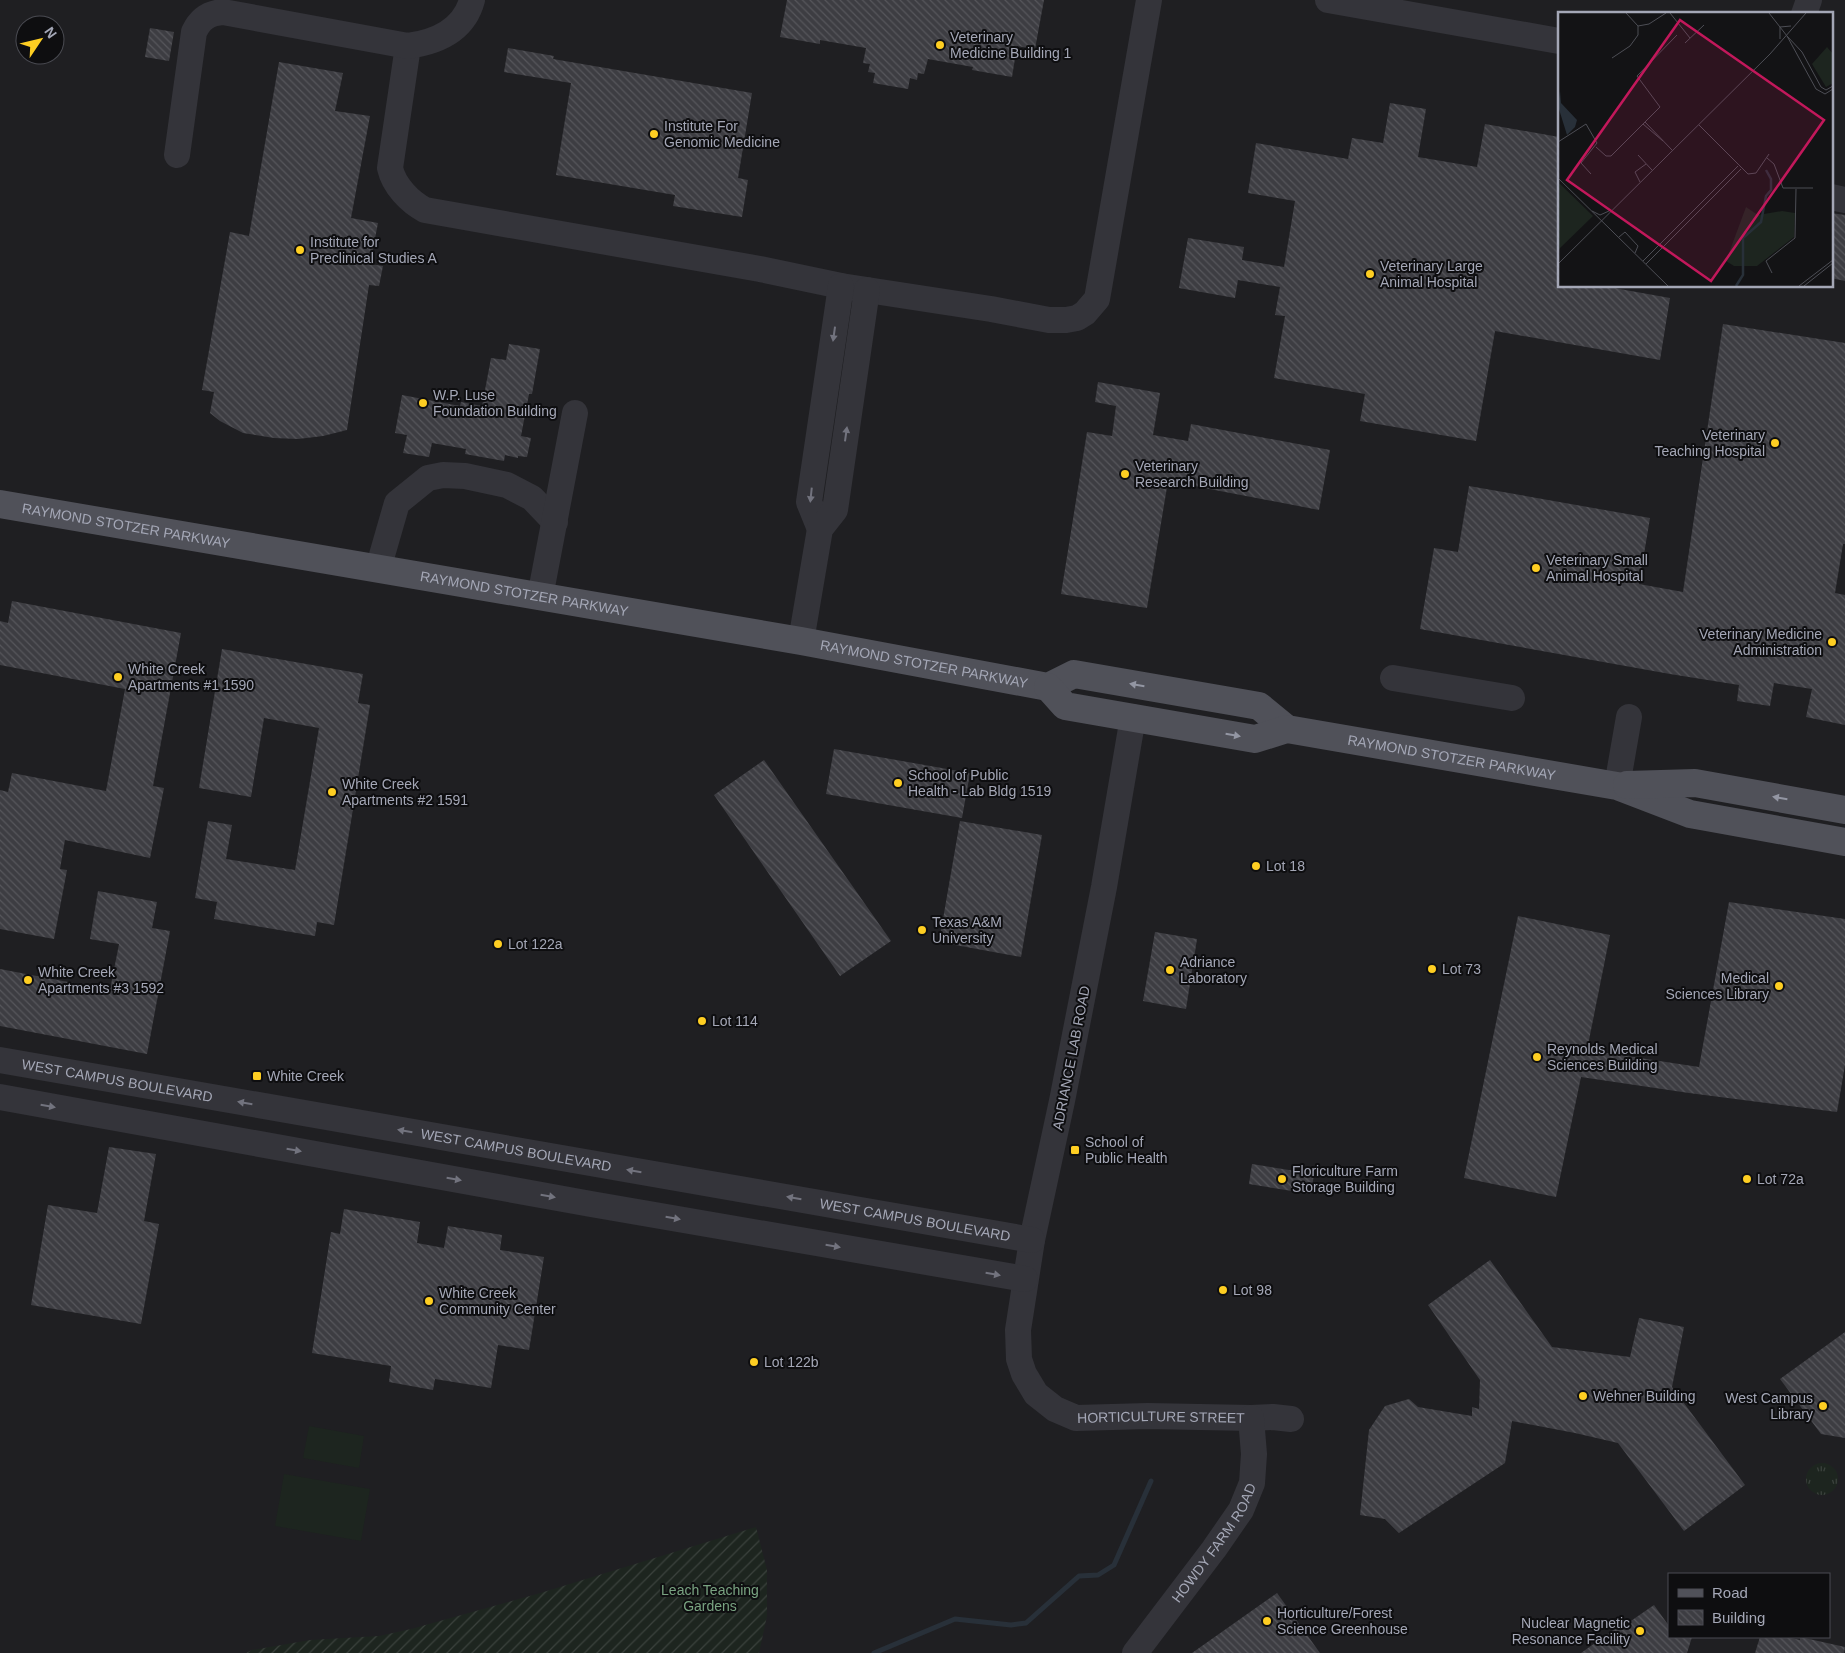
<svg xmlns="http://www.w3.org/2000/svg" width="1845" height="1653" font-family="Helvetica,sans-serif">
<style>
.built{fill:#1f1f22;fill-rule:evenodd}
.grass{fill:url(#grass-tufts)}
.garden{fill:url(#garden-furrows)}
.pitch{fill:#1d251f}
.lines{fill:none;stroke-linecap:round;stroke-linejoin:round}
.stream{stroke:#283039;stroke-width:5}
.building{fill:url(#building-back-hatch)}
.minor{stroke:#34343a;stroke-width:26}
.major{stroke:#505159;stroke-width:28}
.oneway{fill:#72737e}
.oneway2{fill:#9396a3}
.poi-dot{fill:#fece22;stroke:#0e0e10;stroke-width:2}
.labels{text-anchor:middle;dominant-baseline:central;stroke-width:4;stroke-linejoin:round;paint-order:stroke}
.poi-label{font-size:14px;fill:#a4a7b6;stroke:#0e0e10;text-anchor:start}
.street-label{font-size:14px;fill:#a4a7b6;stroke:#0e0e10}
.park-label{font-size:14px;fill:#79a381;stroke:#0e0e10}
.inset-river{fill:none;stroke:#283039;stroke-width:2.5}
.inset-road{fill:none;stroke:#4d4e55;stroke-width:1}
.view{fill:#c2185b;fill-opacity:0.15;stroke:#c2185b;stroke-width:2.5}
.inset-edge{fill:none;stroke:#a4a7b6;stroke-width:2.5}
</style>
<defs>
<pattern id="grass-tufts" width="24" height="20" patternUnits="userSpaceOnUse" patternTransform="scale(1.25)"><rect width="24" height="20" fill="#1d251f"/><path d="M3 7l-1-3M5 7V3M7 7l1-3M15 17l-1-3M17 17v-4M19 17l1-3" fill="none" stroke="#3b423d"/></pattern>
<pattern id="garden-furrows" width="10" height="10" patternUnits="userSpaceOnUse" patternTransform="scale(1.25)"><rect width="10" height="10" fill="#1d251f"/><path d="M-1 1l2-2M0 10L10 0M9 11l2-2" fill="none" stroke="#3b423d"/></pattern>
<pattern id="building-back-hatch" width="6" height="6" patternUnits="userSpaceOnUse" patternTransform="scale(1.25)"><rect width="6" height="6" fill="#3d3d42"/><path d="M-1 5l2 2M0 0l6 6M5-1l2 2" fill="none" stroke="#56565b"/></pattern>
</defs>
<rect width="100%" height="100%" fill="#131315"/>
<path class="built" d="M0 0H1845V1653H0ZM1559 14H1831V286H1559ZM25 25H55V55H25ZM1669 1574H1829V1637H1669Z"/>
<path class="grass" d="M1806 1479a16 16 0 1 1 32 0a16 16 0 1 1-32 0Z"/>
<path class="garden" d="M756 1527 767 1570V1616L759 1653H246L252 1650 310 1640 379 1636 411 1629 537 1594Z"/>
<path class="pitch" d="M309 1426 364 1436 359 1468 303 1458Z
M284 1474 370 1489 361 1541 275 1526Z"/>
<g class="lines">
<path class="stream" d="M874 1653 955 1619 1011 1625 1026 1623 1079 1576 1098 1575 1114 1565 1151 1481"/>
</g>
<path class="building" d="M787 0H1044L1035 49 1017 46 1012 77 972 70 973 67 928 59 924 74 918 73 917 80 910 78 908 89 873 83 875 73 868 72 870 64 863 63 866 48 820 40V44L780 37Z
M150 28 174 32 169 61 145 57Z
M508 48 554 56 553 59 752 93 738 178 748 180 742 217 673 206 675 195 556 175 571 83 504 72Z
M279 62 343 73 335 111 370 116 351 218 378 223 370 264 383 266 379 286 369 285 347 430 323 436 298 439 274 438 243 433 220 421 210 413 214 392 202 390 230 232 249 236Z
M1390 103 1426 109 1418 157 1477 167 1485 124 1559 137V286H1603L1670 298 1660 360 1495 331 1476 441 1360 421 1365 394 1274 378 1285 316 1275 315 1280 287 1238 280 1235 298 1179 288 1188 238 1244 247 1242 260 1284 267 1295 201 1248 193 1256 143 1348 159 1352 138 1383 143Z
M1831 213 1845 215V281L1831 278Z
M1723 324 1845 343V544H1843L1835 593 1845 595V725L1806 717 1812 689 1774 683 1770 706 1737 701 1739 685 1670 674 1420 629 1434 548 1458 552 1469 486 1650 518 1639 584 1683 592Z
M509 344 540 349 532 394H529L521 436 531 438 527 457 518 456V458L505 455 504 461 465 454 466 449 432 443 429 457 403 453 407 435 395 433 402 395 460 406 461 402 482 406 491 358 506 360Z
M1098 382 1160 393 1153 435 1188 441 1191 424 1330 450 1319 510 1168 481 1147 608 1061 594 1087 432 1112 436 1116 406 1095 402Z
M12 601 181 633 153 786 164 788 150 858 65 840 60 869 67 870 54 939 0 929V790L8 792 12 773 106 791 125 689 0 665V621L8 623Z
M222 649 363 674 358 703 370 705 334 925 317 922 315 936 214 919 217 902 195 898 208 821 232 825 226 859 295 870 319 728 264 718 251 797 199 788Z
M834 749 970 773 962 818 826 794Z
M764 760 891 941 840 976 714 795Z
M960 821 1042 835 1021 957 939 942Z
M98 891 157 902 152 928 170 931 147 1054 0 1026V969L110 990 119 944 90 939Z
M1729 902 1845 919V1065L1837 1112 1689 1093 1581 1077 1556 1197 1464 1178 1518 916 1610 935 1587 1050 1699 1067Z
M1155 932 1197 939 1186 1009 1143 1001Z
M109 1147 156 1154 144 1221 159 1224 141 1324 31 1305 48 1205 97 1213Z
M1252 1164 1314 1174 1311 1194 1249 1184Z
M344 1209 420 1222 417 1243 444 1248 448 1226 502 1235 500 1250 544 1257 529 1350 498 1345 491 1388 435 1379 433 1390 389 1382 391 1366 312 1353 331 1232 340 1234Z
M1490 1260 1552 1347 1630 1357 1639 1318 1684 1327 1672 1387 1745 1485 1684 1531 1618 1443 1575 1433 1512 1421 1505 1463 1399 1533 1385 1519 1360 1515 1369 1430 1385 1406 1409 1399 1418 1407 1472 1416V1407L1479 1409 1480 1380 1428 1305Z
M1845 1332V1438L1821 1434 1780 1379Z
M1277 1593 1320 1653H1192Z
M1654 1605 1669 1626V1637H1692L1687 1653H1581L1623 1623 1625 1625Z
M1760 1637H1787L1800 1640V1637L1845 1647 1844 1653H1755Z"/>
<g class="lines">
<g class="minor">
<path d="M1328 0 1559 41"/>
<path d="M1804 14 1809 0"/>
<path d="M408 46 390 168C394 186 410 202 425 210L760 269 841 286 991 309 1049 320H1066L1077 318 1085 313 1097 299 1149 0"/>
<path d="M177 155 194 32C200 19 208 13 223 12L408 46C437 42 464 30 472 0"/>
<path d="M1831 197 1845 200"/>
<path d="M820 529 809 502 841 286"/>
<path d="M378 569 397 503 428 478 443 475 465 476 507 485 532 498 555 522"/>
<path d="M540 597 575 413"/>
<path d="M801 641 820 529 835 510 867 290"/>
<path d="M1393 678 1512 698"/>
<path id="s1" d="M1133 717 1104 887 1062 1101 1032 1240 1018 1330 1019 1359 1024 1374 1036 1394 1055 1409 1076 1418 1148 1416 1251 1418 1273 1417 1291 1419"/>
<path d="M1617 786 1629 717"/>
<path id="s2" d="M0 1060 1032 1240"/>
<path d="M0 1097 591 1204 1025 1279"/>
<path id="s3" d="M1135 1653 1214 1549 1241 1510 1252 1483 1254 1454 1251 1418"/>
</g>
<g class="major">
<path id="s4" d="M0 504 801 641 1048 687 1074 674 1236 702 1259 706 1287 729"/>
<path id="s5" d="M1048 687 1065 706 1255 739 1287 729 1617 786 1690 814 1845 842"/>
<path d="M1627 785 1695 783 1845 810"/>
</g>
</g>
<defs><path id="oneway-solid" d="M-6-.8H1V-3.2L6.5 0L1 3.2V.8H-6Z" transform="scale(1.25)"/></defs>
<g class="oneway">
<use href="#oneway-solid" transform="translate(834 334) rotate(98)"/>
<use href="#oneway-solid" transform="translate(846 434) rotate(-82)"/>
<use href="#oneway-solid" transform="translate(811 495) rotate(96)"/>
<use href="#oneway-solid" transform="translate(245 1103) rotate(-170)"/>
<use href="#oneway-solid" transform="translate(48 1106) rotate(10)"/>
<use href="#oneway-solid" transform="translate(405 1131) rotate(-170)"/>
<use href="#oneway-solid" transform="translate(294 1150) rotate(10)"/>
<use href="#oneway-solid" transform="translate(634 1171) rotate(-170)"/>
<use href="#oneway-solid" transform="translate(454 1179) rotate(10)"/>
<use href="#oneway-solid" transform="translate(548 1196) rotate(10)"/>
<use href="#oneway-solid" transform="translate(794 1198) rotate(-170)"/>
<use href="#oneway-solid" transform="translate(673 1218) rotate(10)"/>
<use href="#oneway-solid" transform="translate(833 1246) rotate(10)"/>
<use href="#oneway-solid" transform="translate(993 1274) rotate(10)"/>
</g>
<g class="oneway2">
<use href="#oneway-solid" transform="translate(1137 685) rotate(-170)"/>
<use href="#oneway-solid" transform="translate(1233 735) rotate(10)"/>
<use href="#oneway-solid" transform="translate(1780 798) rotate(-170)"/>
</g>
<g class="poi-dot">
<circle cx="940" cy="45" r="5"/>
<circle cx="654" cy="134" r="5"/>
<circle cx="300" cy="250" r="5"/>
<circle cx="1370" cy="274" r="5"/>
<circle cx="423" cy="403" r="5"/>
<circle cx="1775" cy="443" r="5"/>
<circle cx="1125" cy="474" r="5"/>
<circle cx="1536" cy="568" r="5"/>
<circle cx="1832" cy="642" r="5"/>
<circle cx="118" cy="677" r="5"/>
<circle cx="898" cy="783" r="5"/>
<circle cx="332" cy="792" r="5"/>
<circle cx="1256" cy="866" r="5"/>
<circle cx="922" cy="930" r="5"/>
<circle cx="498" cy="944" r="5"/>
<circle cx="1432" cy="969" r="5"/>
<circle cx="1170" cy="970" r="5"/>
<circle cx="28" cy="980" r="5"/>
<circle cx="1779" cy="986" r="5"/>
<circle cx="702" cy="1021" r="5"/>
<circle cx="1537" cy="1057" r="5"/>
<rect x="252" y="1071" width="10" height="10" rx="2.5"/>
<rect x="1070" y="1145" width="10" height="10" rx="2.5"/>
<circle cx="1282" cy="1179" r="5"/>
<circle cx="1747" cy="1179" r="5"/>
<circle cx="1223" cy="1290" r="5"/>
<circle cx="429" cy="1301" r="5"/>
<circle cx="754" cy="1362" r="5"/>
<circle cx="1583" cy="1396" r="5"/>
<circle cx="1823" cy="1406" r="5"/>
<circle cx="1267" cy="1621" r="5"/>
<circle cx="1640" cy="1631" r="5"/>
</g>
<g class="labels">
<g class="poi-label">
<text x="950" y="37">Veterinary<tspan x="950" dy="16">Medicine Building 1</tspan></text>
<text x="664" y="126">Institute For<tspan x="664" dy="16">Genomic Medicine</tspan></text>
<text x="310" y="242">Institute for<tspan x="310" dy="16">Preclinical Studies A</tspan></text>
<text x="1380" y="266">Veterinary Large<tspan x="1380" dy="16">Animal Hospital</tspan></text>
<text x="433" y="395">W.P. Luse<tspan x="433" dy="16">Foundation Building</tspan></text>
<text x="1765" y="435" text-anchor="end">Veterinary<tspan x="1765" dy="16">Teaching Hospital</tspan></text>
<text x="1135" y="466">Veterinary<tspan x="1135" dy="16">Research Building</tspan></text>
<text x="1546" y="560">Veterinary Small<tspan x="1546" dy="16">Animal Hospital</tspan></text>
<text x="1822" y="634" text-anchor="end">Veterinary Medicine<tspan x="1822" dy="16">Administration</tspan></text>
<text x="128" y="669">White Creek<tspan x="128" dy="16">Apartments #1 1590</tspan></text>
<text x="908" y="775">School of Public<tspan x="908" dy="16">Health - Lab Bldg 1519</tspan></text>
<text x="342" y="784">White Creek<tspan x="342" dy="16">Apartments #2 1591</tspan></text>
<text x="1266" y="866">Lot 18</text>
<text x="932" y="922">Texas A&amp;M<tspan x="932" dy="16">University</tspan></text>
<text x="508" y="944">Lot 122a</text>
<text x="1180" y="962">Adriance<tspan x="1180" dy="16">Laboratory</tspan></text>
<text x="1442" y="969">Lot 73</text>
<text x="38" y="972">White Creek<tspan x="38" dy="16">Apartments #3 1592</tspan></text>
<text x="1769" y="978" text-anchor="end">Medical<tspan x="1769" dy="16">Sciences Library</tspan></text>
<text x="712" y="1021">Lot 114</text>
<text x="1547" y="1049">Reynolds Medical<tspan x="1547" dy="16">Sciences Building</tspan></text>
<text x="267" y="1076">White Creek</text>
<text x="1085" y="1142">School of<tspan x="1085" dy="16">Public Health</tspan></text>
<text x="1292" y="1171">Floriculture Farm<tspan x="1292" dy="16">Storage Building</tspan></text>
<text x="1757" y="1179">Lot 72a</text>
<text x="1233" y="1290">Lot 98</text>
<text x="439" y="1293">White Creek<tspan x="439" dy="16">Community Center</tspan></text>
<text x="764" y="1362">Lot 122b</text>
<text x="1593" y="1396">Wehner Building</text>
<text x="1813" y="1398" text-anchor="end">West Campus<tspan x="1813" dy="16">Library</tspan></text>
<text x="1277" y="1613">Horticulture/Forest<tspan x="1277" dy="16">Science Greenhouse</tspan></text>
<text x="1630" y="1623" text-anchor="end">Nuclear Magnetic<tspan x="1630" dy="16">Resonance Facility</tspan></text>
</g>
<g class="street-label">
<text stroke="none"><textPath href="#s4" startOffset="128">RAYMOND STOTZER PARKWAY</textPath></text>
<text stroke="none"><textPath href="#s4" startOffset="532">RAYMOND STOTZER PARKWAY</textPath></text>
<text stroke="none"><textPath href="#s4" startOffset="938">RAYMOND STOTZER PARKWAY</textPath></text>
<text stroke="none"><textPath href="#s5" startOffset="419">RAYMOND STOTZER PARKWAY</textPath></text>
<text transform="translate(1071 1058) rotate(-79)">ADRIANCE LAB ROAD</text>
<text stroke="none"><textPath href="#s2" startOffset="119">WEST CAMPUS BOULEVARD</textPath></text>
<text stroke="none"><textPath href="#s2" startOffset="524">WEST CAMPUS BOULEVARD</textPath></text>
<text stroke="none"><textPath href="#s2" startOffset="929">WEST CAMPUS BOULEVARD</textPath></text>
<text stroke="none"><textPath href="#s1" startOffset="824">HORTICULTURE STREET</textPath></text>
<text stroke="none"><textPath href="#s3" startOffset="136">HOWDY FARM ROAD</textPath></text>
</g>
<g class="park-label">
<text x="710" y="1590">Leach Teaching<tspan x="710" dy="16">Gardens</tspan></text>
</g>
</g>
<g transform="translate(1558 12)">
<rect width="275" height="275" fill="#131315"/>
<path d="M269 35 275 42V71L268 75 254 52Z" fill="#1d251f"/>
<path d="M2 172 35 204 0 238V173Z" fill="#1d251f"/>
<path d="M188 195 200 203 224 199 237 201 236 225 199 254H176L168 249Z" fill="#1d251f"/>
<path d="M2 79 3 91 19 108 17 115 9 123 0 94Z" fill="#283039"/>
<path class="inset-river" d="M178 274 185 263V226L203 210 208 184 213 178V167L208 158"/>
<path class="inset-road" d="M112 1 132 26M211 1 229 24 258 77 267 82 275 77M80 14 91 12 108 1M229 24 244 40 263 75 268 78 275 74M222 27V15L233 14M127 31 146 13M54 46 72 34 80 23V14L68 1M87 110 114 138M85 112 105 129M141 113 190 162 198 161 211 142M0 130 28 112 39 131 23 151 33 162M38 135 48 144H53L102 95 79 64 119 23M80 143 94 158M209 146 216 152 225 176H255M0 166 110 274M82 170 77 160 88 152M34 199 42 203 51 199M61 225 67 220 80 234 77 241M85 249 180 154M0 252 212 42 248 1M88 252 183 157M214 261 208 249 237 226 238 177M241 274 275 248M246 274 275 251"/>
<path class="view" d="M122 8 266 108 153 269 9 168Z"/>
<rect width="275" height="275" class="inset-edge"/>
</g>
<rect x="1668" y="1573" width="162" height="65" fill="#0e0e10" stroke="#4a4b52"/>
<rect x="1678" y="1589" width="25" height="8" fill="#505159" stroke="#4a4b52"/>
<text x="1712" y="1598" font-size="15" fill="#a4a7b6">Road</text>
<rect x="1678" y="1610" width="25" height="15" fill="url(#building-back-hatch)" stroke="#4a4b52"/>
<text x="1712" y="1623" font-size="15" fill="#a4a7b6">Building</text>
<g transform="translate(40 40) rotate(55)"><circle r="24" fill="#0e0e10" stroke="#4a4b52"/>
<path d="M0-4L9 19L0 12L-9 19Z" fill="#fece22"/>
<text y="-8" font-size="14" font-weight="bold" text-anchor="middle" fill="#a4a7b6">N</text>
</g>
</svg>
